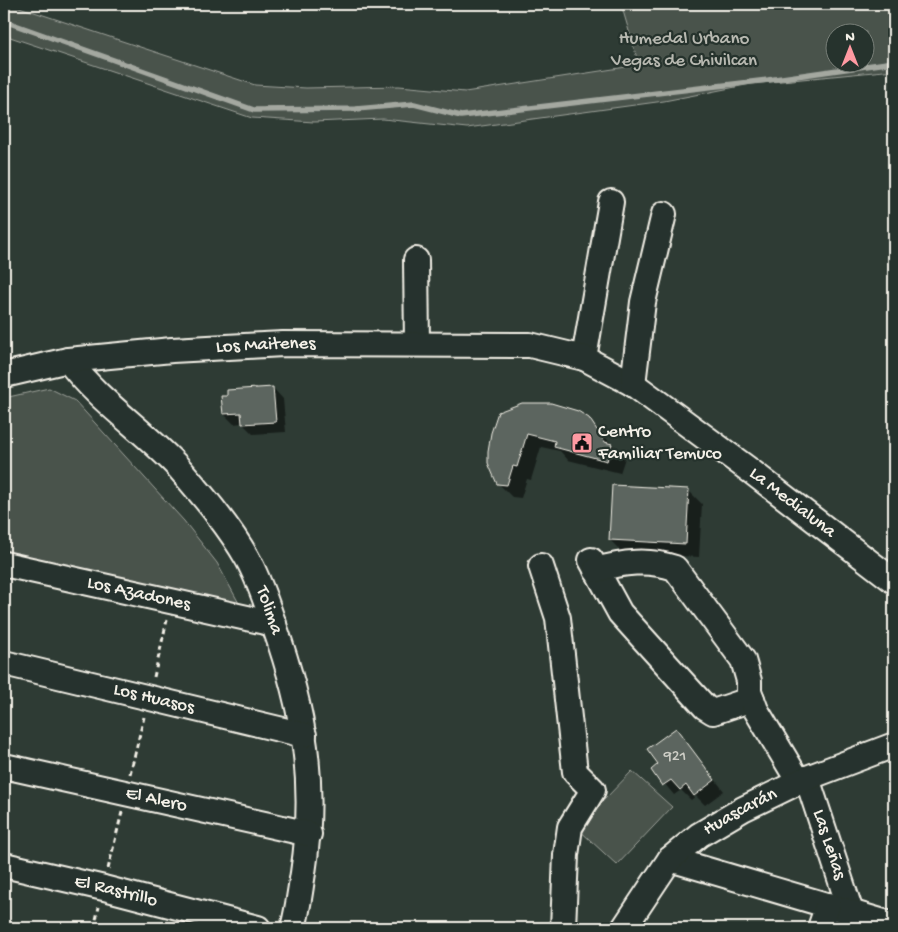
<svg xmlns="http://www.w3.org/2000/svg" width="898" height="932" font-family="'Gochi Hand',sans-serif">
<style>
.green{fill:#48524c;stroke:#9ea29a;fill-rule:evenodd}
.shadow{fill:#0007}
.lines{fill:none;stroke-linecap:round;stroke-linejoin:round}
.stream{stroke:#a4a8a0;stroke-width:5.5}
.building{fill:#5c655e;stroke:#f4f1e8}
.minor-casing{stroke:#f4f1e8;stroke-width:28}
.path{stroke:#f4f1e8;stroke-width:3;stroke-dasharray:5 4;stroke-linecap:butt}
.minor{stroke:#26332d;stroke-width:24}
.labels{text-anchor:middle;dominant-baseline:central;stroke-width:4.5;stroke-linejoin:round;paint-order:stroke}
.number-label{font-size:16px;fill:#cecec6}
.park-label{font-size:19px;fill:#b8b9b1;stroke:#26332d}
.street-label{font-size:19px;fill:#f4f1e8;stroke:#26332d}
.poi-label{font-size:19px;fill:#f4f1e8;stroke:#26332d;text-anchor:start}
</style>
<rect width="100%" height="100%" fill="#2e3b34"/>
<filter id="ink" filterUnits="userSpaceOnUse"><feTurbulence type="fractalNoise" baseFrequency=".02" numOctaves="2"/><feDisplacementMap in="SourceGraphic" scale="10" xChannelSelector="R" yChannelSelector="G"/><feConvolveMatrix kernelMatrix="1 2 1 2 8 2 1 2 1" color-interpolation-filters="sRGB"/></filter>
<g filter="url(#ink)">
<path class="green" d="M4 4H10L255 85 306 88 399 86 465 92 639 65 621 4H894V70L751 84 664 101 467 128 383 119 314 122 252 118 4 35ZM836 32H866V62H836Z
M49 388 75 401 184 521 217 563 241 607 4 555V398Z
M632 771 672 807 617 865 577 828Z"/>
<path class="shadow" d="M273 388 283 399 286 432 253 434 242 423 234 424 224 414Z
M500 413 588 419 625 458 620 473 568 460 560 451 541 447 531 480 527 479 521 498 512 497 498 483Z
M688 490 702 504 699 557 623 553 610 540Z
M676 729 724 791 705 805 696 796 691 800 681 790 674 795 653 770 660 765Z"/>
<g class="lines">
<path class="stream" d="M4 21 254 110 356 109 414 104 461 116 768 80 894 62"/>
</g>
<path class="building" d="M273 387 276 422 242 424 241 413 223 414 221 396H227V390Z
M522 403H551L578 411 589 418 605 442 612 444 607 461 554 447 555 441 527 434 517 467 513 466 507 485 497 484 488 463V451L491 433 498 412Z
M612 485 689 489 686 544 609 540Z
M676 728 715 780 694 796 686 785 680 790 671 780 662 786 651 770 658 764 647 749Z"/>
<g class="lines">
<g class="minor-casing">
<g id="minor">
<path d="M416 260 417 344"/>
<path d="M584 358 611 202"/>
<path id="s1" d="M68 360C99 402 144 430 179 468 203 496 229 526 247 558 259 579 266 602 274 625 304 710 317 783 303 873 300 891 298 910 293 928"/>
<path id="s2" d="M4 375 68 360 172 350 283 344 530 345 584 358 633 384 752 472 894 581"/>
<path d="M633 384 643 302 664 214"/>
<path d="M591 560 620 613 705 707 713 712 752 699"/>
<path id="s3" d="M4 564 274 624"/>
<path d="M541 566 558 618 575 772 593 790 570 827 566 855 563 928"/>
<path d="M596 570C623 562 648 559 675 568L743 660 749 681V691L756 710 799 782"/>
<path id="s4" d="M4 663 304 735"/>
<path id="s5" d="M4 766 309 834"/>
<path id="s6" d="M807 778 851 912"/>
<path d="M670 859 894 925"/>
<path id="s7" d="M4 865 104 888 258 928"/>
<path id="s8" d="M624 928 670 859 699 835 743 809 807 778 894 745"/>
<path d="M820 928 828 905"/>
</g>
</g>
<path class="path" d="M154 677 167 620
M130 774 144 717
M108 869 122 812
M94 928 99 907"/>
<use href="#minor" class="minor"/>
</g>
</g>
<defs>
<g id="civic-square" transform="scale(1.125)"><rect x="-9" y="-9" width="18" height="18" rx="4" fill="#ff9aa2" stroke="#26332d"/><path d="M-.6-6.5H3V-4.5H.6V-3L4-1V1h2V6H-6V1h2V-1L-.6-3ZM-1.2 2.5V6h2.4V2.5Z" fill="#111"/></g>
</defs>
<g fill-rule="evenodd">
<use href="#civic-square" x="582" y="443"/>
</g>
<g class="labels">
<g class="number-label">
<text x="675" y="757">921</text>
</g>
<g class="park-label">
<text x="684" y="39">Humedal Urbano<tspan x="684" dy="22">Vegas de Chivilcan</tspan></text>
</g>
<g class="street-label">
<text stroke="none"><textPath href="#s2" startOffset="264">Los Maitenes</textPath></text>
<text stroke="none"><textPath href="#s2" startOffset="838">La Medialuna</textPath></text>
<text stroke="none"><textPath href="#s3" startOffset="138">Los Azadones</textPath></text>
<text stroke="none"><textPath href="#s1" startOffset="325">Tolima</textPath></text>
<text stroke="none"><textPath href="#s4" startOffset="154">Los Huasos</textPath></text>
<text stroke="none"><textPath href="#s5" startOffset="156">El Alero</textPath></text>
<text stroke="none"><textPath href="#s8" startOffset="168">Huascarán</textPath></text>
<text stroke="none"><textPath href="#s6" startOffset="70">Las Leñas</textPath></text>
<text stroke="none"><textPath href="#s7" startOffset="115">El Rastrillo</textPath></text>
</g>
<g class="poi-label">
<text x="598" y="432">Centro<tspan x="598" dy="22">Familiar Temuco</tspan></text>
</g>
</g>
<rect width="898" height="932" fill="none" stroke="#26332d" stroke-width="20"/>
<rect x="10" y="10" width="878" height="912" fill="none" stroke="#f4f1e8" stroke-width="2" filter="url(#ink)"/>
<g transform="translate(850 48)"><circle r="24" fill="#26332d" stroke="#787f78"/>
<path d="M0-4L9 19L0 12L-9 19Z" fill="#ff9aa2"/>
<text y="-8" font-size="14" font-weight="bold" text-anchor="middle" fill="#f4f1e8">N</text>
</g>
</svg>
